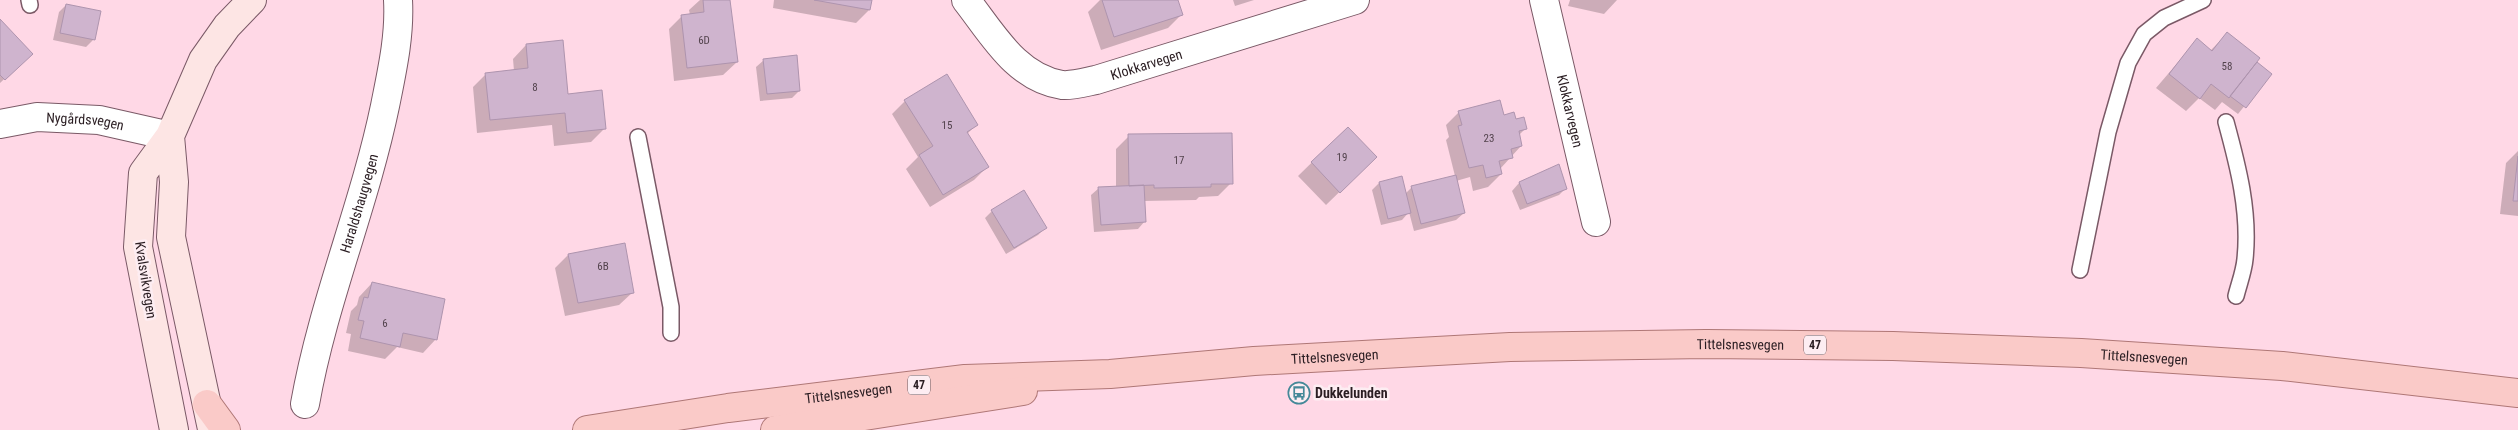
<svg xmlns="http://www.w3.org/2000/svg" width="2518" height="430" font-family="'Roboto Condensed',sans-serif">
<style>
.shadow{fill:#0003}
.building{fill:#cfb4ce;stroke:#ae94ae}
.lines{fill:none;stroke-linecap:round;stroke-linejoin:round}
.service-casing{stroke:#7a5966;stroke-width:18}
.minor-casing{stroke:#7a5966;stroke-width:30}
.secondary-casing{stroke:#7a5966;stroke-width:30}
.primary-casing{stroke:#af7776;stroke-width:30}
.service{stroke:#fff;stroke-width:15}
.minor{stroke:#fff;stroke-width:28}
.secondary{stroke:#fde5e4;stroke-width:28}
.primary{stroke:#facac8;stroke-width:28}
.labels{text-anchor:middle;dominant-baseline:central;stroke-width:5;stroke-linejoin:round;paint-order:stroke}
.number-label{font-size:11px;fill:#53434d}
.shield{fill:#fdedf2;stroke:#695b60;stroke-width:1}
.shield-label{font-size:12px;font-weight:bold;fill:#2a1d22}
.street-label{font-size:14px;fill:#2a1d22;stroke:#fdedf2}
.poi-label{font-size:14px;font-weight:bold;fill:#2a1d22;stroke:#fdedf2;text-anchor:start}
</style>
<rect width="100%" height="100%" fill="#ffd8e6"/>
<path class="shadow" d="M700 0H729L737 62 723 75 674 81 669 29 682 16 690 15 689 10Z
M774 0H871L869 10 856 23 773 8Z
M1100 0H1177L1181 15 1168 28 1101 50 1088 12Z
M1233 0H1254L1235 6Z
M1570 0H1617L1604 14 1568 6Z
M66 5 99 12 93 40 86 47 53 40 59 12Z
M0 21 31 54 0 83Z
M2227 34 2255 62 2270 74 2238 114 2222 102 2215 110 2199 98 2186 111 2156 88 2197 40 2210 51Z
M562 42 567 95 604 129 591 142 554 146 552 125 477 133 473 87 486 74 514 71 513 59 526 45Z
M764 60 799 91 792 98 760 101 756 67Z
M905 101 976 125 967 134 987 167 974 180 930 207 906 169 918 157 892 114Z
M1459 112 1503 116 1515 121 1525 129 1518 136 1521 146 1500 169 1501 174 1488 187 1473 191 1470 177 1456 181 1464 213 1456 220 1414 231 1409 212 1402 220 1381 225 1372 190 1379 183 1405 194 1412 187 1455 176 1446 140 1449 137 1446 125Z
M1347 128 1362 170 1326 205 1298 176Z
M1129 136 1231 183 1218 196 1199 197 1196 200 1144 201 1145 221 1138 229 1094 232 1091 195 1099 188H1116V149Z
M2518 151V216L2500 214 2506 163Z
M1558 166 1566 188 1559 195 1520 210 1512 191 1519 183Z
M992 211 1045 228 1038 235 1006 254 985 218Z
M568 255 633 292 619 305 565 316 555 268Z
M372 283 436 339 423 353 397 347 385 359 348 351 351 334 346 333 351 311 357 305 359 297Z"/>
<path class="building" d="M703 0H730L738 62 687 68 681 15 704 12Z
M814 0H872L870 10Z
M1102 0H1178L1183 15 1114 37Z
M66 4 101 11 95 40 60 33Z
M0 19 33 54 5 80 0 75Z
M2227 32 2260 58 2229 98 2211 84 2200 99 2169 74 2197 38 2212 51Z
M563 40 568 94 602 90 606 129 567 133 565 113 490 120 485 73 528 68 526 44Z
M797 55 800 91 767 94 763 59Z
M2257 62 2272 74 2246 108 2230 96Z
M947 74 978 125 967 132 989 167 943 195 919 155 933 146 904 100Z
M1500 100 1504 115 1514 112 1516 119 1524 117 1527 129 1519 131 1522 146 1511 149 1513 158 1499 161 1502 174 1486 178 1483 165 1469 168 1458 126 1462 125 1458 111Z
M1348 127 1377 157 1340 193 1311 162Z
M1232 133 1233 184H1211V187L1154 188V185L1129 186 1128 134Z
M2518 156V201H2513Z
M1559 164 1567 189 1527 204 1519 182Z
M1456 175 1465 213 1421 224 1411 186Z
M1402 176 1411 213 1388 219 1379 182Z
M1144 185 1146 222 1101 225 1098 187Z
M1024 190 1047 228 1014 248 991 210Z
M625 243 634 293 578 303 568 254Z
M372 282 445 299 437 340 403 333 400 347 360 338 364 321 358 320 364 297 368 298Z"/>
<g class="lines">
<g class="service-casing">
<path id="service" d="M29 0 30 5
M2226 122C2238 166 2250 212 2245 259 2244 271 2239 284 2236 296
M638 137 671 307V333
M2080 270 2108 132 2128 63 2144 34 2164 18 2203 0"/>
</g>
<g class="minor-casing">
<g id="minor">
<path id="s1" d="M966 0C992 33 1016 78 1062 85 1072 86 1086 82 1096 80L1355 0"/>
<path id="s2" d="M1544 0 1596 222"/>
<path id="s3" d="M0 124 37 117 99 120 170 136"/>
<path id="s4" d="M305 404C323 302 364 207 385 106 392 71 400 36 398 0"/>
</g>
</g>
<g class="secondary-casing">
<path id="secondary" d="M170 136 174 182 171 237 212 429
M174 430 138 247 143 173 170 136 203 60 227 26 252 0"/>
</g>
<g class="primary-casing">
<g id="primary">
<path d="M207 404 226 430"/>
<path id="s5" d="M587 430 728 408 965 379 1110 374 1254 361 1510 347 1706 344 1893 346 2081 353 2282 366 2518 393"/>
<path d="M775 430 1023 391"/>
</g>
</g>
<use href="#service" class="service"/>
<use href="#minor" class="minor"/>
<use href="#secondary" class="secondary"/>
<use href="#primary" class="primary"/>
</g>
<defs>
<g id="bus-ring" transform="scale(1.125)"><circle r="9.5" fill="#fdedf2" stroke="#458898" stroke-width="1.5"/><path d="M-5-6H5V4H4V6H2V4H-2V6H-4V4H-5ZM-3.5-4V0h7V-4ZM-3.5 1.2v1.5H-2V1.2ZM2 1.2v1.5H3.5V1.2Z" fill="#458898"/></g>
</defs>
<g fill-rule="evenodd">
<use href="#bus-ring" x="1299" y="393"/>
</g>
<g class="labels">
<g class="number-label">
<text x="704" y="40">6D</text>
<text x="2227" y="66">58</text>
<text x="535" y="87">8</text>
<text x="947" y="125">15</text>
<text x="1489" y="138">23</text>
<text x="1342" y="157">19</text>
<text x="1179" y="160">17</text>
<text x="603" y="266">6B</text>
<text x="385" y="323">6</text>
</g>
<g class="shield">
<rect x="1804" y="335.5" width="22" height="19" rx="4"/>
<rect x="908" y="375.5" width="22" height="19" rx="4"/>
</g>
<g class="shield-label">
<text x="1815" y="345">47</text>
<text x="919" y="385">47</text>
</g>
<g class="street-label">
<text stroke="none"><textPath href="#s1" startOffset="219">Klokkarvegen</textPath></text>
<text stroke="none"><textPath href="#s2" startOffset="114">Klokkarvegen</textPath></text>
<text stroke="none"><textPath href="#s3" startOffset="86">Nygårdsvegen</textPath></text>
<text stroke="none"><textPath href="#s4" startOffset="208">Haraldshaugvegen</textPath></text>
<text transform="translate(146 280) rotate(81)">Kvalsvikvegen</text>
<text stroke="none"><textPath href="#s5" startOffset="1158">Tittelsnesvegen</textPath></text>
<text stroke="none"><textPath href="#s5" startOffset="752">Tittelsnesvegen</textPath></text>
<text stroke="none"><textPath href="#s5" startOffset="1562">Tittelsnesvegen</textPath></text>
<text stroke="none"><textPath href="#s5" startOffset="264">Tittelsnesvegen</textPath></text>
</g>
<g class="poi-label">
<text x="1315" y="393">Dukkelunden</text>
</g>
</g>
</svg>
